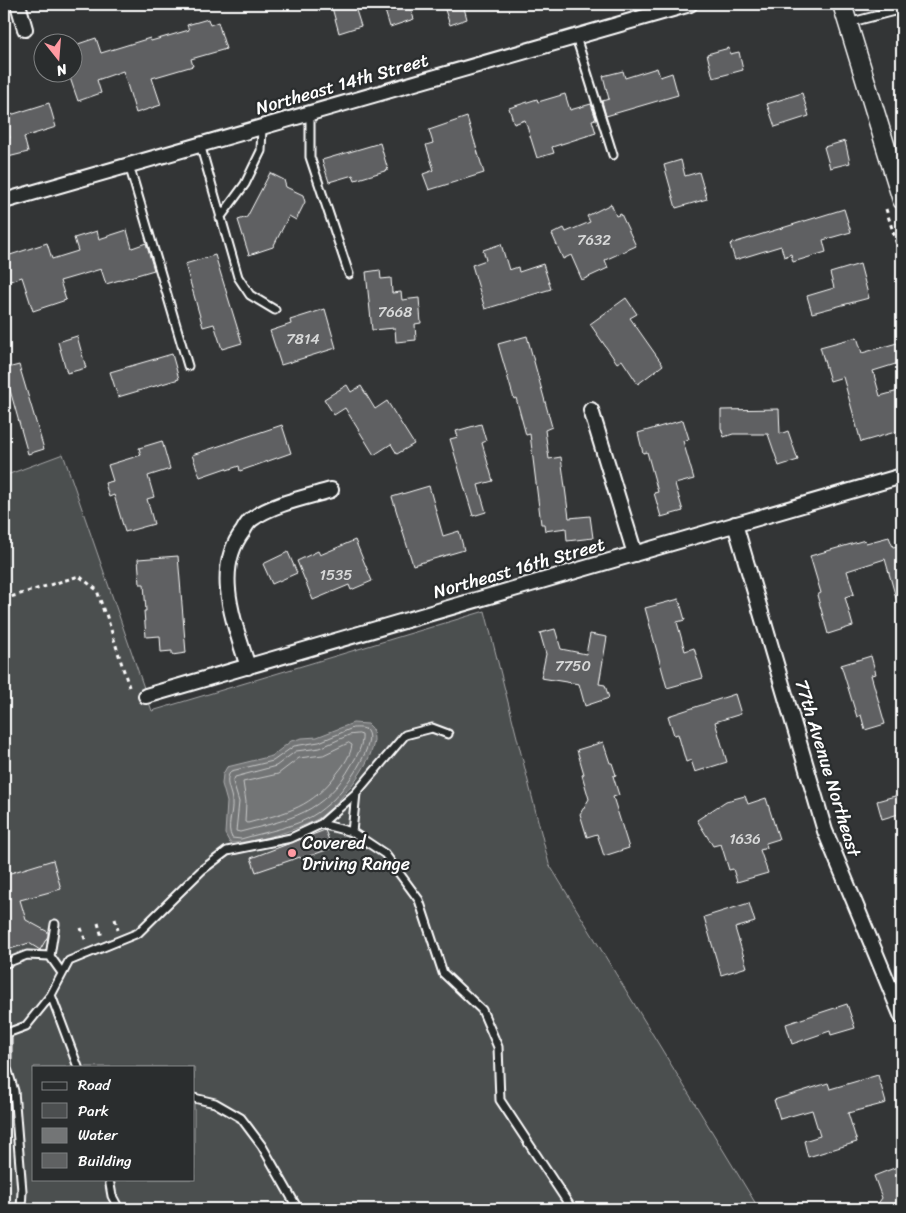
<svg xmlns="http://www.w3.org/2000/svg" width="906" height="1213" font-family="Sriracha,sans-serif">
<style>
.green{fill:#4c4f50;stroke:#a6a7a8;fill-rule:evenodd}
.water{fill:#737576;stroke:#abacad}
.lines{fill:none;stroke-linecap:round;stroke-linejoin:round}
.shore{stroke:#c7c8c8;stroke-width:1}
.building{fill:#5f6162;stroke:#fff}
.service-casing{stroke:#fff;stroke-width:11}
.minor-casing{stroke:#fff;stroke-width:18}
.tertiary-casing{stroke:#fff;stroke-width:21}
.path{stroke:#fff;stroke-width:3;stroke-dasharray:4 4;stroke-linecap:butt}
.service{stroke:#2a2d2e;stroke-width:7}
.minor{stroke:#2a2d2e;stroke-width:14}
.tertiary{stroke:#2a2d2e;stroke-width:18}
.poi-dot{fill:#ff9aa2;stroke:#2a2d2e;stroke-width:2}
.labels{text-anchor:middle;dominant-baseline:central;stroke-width:4.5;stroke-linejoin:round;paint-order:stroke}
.number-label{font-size:15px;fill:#d7d8d8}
.street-label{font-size:18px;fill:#fff;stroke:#2a2d2e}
.poi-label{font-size:18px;fill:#fff;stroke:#2a2d2e;text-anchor:start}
</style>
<rect width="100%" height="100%" fill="#333536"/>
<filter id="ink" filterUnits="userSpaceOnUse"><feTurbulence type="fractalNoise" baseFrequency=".02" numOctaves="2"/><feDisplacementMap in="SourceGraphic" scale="10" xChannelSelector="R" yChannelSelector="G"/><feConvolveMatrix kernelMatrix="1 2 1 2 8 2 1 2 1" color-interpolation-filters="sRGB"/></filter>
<g filter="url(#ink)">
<path class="green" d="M63 454 152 711 485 611 549 864 759 1209H4V476ZM34 1067H194V1179H34Z"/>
<path class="water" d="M353 723 368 724 372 728C373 732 374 736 374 740 372 765 339 804 319 818 302 829 250 844 230 843L225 834 227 802 222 784 223 774 227 767 272 756 291 741 302 738 317 737Z"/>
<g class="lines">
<path class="shore" d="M353 728C357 728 365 727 367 731 376 744 349 782 340 792 334 800 325 807 317 813 298 827 264 832 241 839L232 838C226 826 233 814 232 802 232 791 223 782 231 771L273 761 294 746 319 742Z
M359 734 362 735C363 745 357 756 352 764 324 814 290 819 240 832L236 831 239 802 233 782 235 777 276 766 296 751 320 748 349 735Z
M349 743 352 745C351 754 344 765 338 772 312 808 288 812 248 823L245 822 246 802 243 782 278 774 299 758 323 755Z"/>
</g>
<path class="building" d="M331 4H354L361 26 339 33Z
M383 4H409L414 19 390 27Z
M443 4H463L467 19 450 25Z
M208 19 210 25 218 22 226 49 191 59 193 66 152 78 161 105 136 113 123 71 97 80 101 93 78 101 68 72H72V46L96 38 101 53 150 38 151 41 189 30 187 25Z
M729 48 730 54 739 52 743 70 713 78 707 54Z
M657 68 660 77 672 73 678 95 606 116 602 101 609 99 603 76 623 71 625 78Z
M802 93 809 116 775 127 767 104Z
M565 94 570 110 591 104 596 119 592 120 596 133 552 147 554 153 537 158 525 120 514 124 509 108 537 99 538 102Z
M49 103 56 127 24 137 28 152 8 157 4 139 10 138 4 117Z
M467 117 484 173 429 190 423 174 434 170 426 145 433 143 429 130Z
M845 141 850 163 830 168 824 147Z
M380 143 388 170 355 180 353 175 329 182 322 160Z
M681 160 685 176 699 172 707 199 676 208 664 165Z
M270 173 284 180 286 187 303 195 305 202 296 220 289 216 273 247 249 255 238 220 247 217Z
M611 204 616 216 621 214 636 246 605 260 608 268 582 280 571 255 563 259 552 234 564 228 566 232 590 222 587 216Z
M844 209 851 232 823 240 826 252 793 262 791 254 784 257 781 246 735 260 730 244Z
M127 230 132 248 146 243 154 270 106 284 101 269 60 281 66 300 33 311 22 277 4 283V257L47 243 52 259 78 251 74 238 97 231 99 239Z
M501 244 509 270 518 267 519 272 543 264 551 289 485 309 472 265 486 260 483 250Z
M215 255 242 343 222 349 214 324 203 327 185 264Z
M860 264 869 298 812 313 807 296 834 288 830 273Z
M380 270 381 279 391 278 392 293 401 292 402 300 419 298 421 323 415 324 416 340 396 342 395 328 372 330 366 272Z
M626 298 637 314 630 318 663 365 638 384 622 360 617 363 590 324Z
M325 309 336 348 281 365 270 331 291 324 290 320Z
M77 336 86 368 67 373 58 342Z
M527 336 552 427 545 430 549 459 561 457 569 518 590 516 593 538 567 541 566 528 545 531 544 524H541L530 434 526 435 516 398 514 399 498 344Z
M857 337 862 353 897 343 902 360V362L873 371 880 396 902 390V430L861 442 843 377 830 381 820 347Z
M172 354 179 379 118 397 110 372Z
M19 365 44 449 28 454 4 369Z
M347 385 351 392 361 386 375 409 387 401 414 444 397 454 391 444 374 455 345 408 334 415 324 399Z
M779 409 780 434 788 431 798 460 779 466 768 434H733L724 437 721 428V410Z
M683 420 689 439 683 441 694 479 675 484 683 511 661 517 654 493 658 492 647 452 643 453 638 433Z
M481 424 486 441 482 443 493 481 478 485 486 512 473 516 450 439 458 437 456 431Z
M282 425 291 453 240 471 239 466 227 470 226 468 200 477 192 455Z
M162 441 170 469 148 476 154 497 147 499 154 524 125 532 114 495 109 497 105 483 113 481 108 465 141 455 139 448Z
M429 486 443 536 459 531 464 550 413 565 392 497Z
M889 537 893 547 902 545V604L898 605 885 559 847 571 854 594 845 597 853 626 828 634 817 595 821 593 810 556 865 540 866 543Z
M355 540 372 581 351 590 349 585 313 600 297 561 318 551 320 555Z
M288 552 297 573 272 584 263 564Z
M178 556 186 653 172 655V651L161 652 160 636 146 637 144 611H146L144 584H140L138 559Z
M679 599 685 620 677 622 685 651 694 648 703 678 667 688 645 608Z
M555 629 561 649 586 654 590 634 607 637 599 684 605 685 609 698 585 706 579 684 541 678 546 654 540 633Z
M871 656 876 674 871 675 885 724 865 730 861 715 857 717 841 665Z
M735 694 741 714 715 722 727 762 695 772 691 760 686 762 678 734 674 735 668 716Z
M603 742 610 763H612L616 775 613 776 619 795 613 797 629 848 604 856 597 834 587 837 580 814 589 799 582 775 584 774 577 750Z
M902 794V813L882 819 877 801Z
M745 796 748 804 766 798 779 839 766 843 767 848 760 850 768 873 737 882 733 869 729 870 721 844 713 846 697 820 726 801Z
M325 830 332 848 301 859 300 857 256 872 251 858Z
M53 860 61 889 20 900 26 920 48 932V936L40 950 29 943 4 951V875Z
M749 903 755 922 735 928 747 967 721 975 704 917Z
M847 1004 855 1028 831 1035 830 1031 792 1044 786 1024Z
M878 1075 886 1103 848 1113 857 1142 808 1157 804 1141 820 1136 812 1110 780 1119 774 1100 828 1083 830 1089Z
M902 1165V1209H874L882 1198 874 1176Z"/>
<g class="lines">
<g class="service-casing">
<path id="service" d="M848 23 902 9
M576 37 613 155
M310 113V157L349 274
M200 144 238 277 250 295 275 310
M129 165 188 366
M220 218 245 184 261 151 262 127
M356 793 405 735 432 728 448 734
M321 824 356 793 352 832
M50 956 55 924
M4 964 27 955 50 956 62 973
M5 1032 7 1033 26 1026 51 995
M7 1033V1068L14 1091 22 1191 21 1209
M78 1067 51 995 69 961 138 933 202 870 227 851 291 838 321 824 352 832 385 854 419 900 443 973 482 1010 498 1047 500 1100 572 1209
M194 1098 215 1103 241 1118 262 1146 298 1209
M109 1179 112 1196 119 1209"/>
</g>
<g class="minor-casing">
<path id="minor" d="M18 4 25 29
M4 201 690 4
M591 410 635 554
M735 524 825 831 902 1017
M248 667C235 624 212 571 243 531 245 527 248 522 252 519 272 504 307 497 331 490
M146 696 902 476"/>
</g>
<g class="tertiary-casing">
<path id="tertiary" d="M842 4 902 200"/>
</g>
<path class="path" d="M886 209 902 261
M4 599 79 576 97 590 104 612 106 614 129 687
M115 919 118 930
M98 923 102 937
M81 928 86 942"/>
<use href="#service" class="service"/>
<use href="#minor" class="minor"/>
<use href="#tertiary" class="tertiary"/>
</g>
</g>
<circle class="poi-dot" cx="292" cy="853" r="5"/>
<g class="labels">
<g class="number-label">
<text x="594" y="240">7632</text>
<text x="395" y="312">7668</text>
<text x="303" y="339">7814</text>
<text x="336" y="575">1535</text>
<text x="573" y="666">7750</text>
<text x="745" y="839">1636</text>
</g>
<g class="street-label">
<text transform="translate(342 84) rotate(-16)">Northeast 14th Street</text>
<text transform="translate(519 568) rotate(-16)">Northeast 16th Street</text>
<text transform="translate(828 768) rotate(73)">77th Avenue Northeast</text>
</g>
<g class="poi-label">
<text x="302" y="843">Covered<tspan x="302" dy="21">Driving Range</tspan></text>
</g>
</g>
<rect width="906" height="1213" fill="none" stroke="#2a2d2e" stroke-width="20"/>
<rect x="10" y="10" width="886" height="1193" fill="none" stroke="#fff" stroke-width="2" filter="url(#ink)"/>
<rect x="32" y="1066" width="162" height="115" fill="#2a2d2e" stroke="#7f8182"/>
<rect x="42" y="1082" width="25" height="8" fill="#2a2d2e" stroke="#7f8182"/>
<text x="78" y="1090" font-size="15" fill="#ffffff">Road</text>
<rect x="42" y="1103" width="25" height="15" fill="#4c4f50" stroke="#7f8182"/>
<text x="78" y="1116" font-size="15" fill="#ffffff">Park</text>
<rect x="42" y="1128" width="25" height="15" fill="#737576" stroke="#7f8182"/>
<text x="78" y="1140" font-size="15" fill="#ffffff">Water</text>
<rect x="42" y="1153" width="25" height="15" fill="#5f6162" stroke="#7f8182"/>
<text x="78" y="1166" font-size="15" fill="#ffffff">Building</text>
<g transform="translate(58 58) rotate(163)"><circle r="24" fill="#2a2d2e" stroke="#7f8182"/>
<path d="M0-4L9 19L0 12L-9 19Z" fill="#ff9aa2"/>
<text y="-8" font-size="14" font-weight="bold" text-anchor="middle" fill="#ffffff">N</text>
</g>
</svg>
